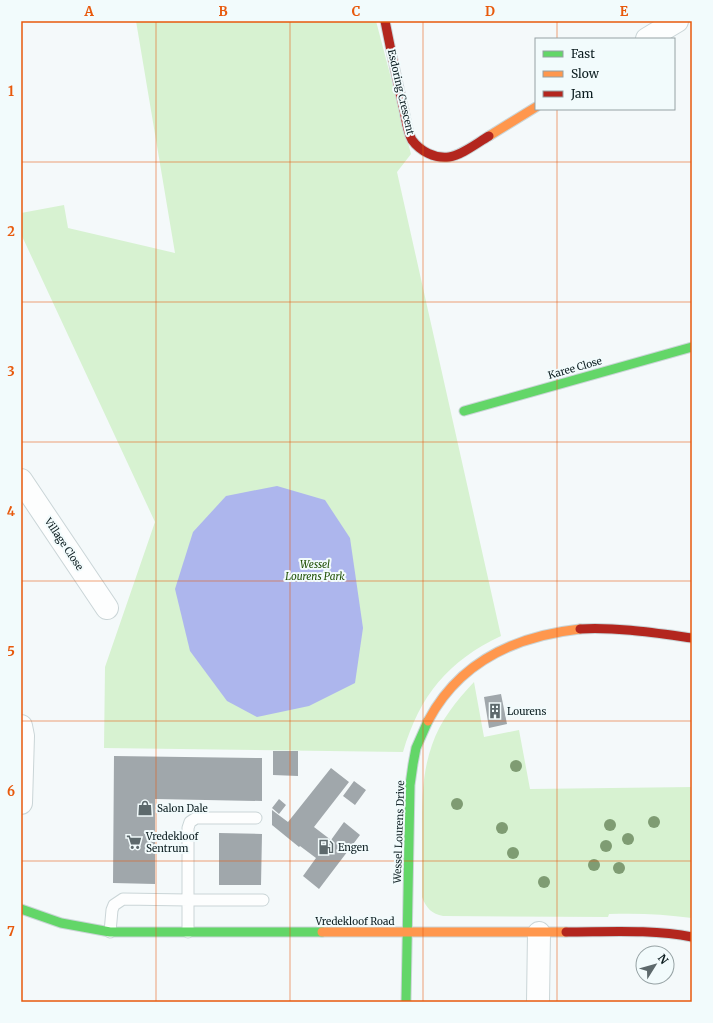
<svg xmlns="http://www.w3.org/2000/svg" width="713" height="1023" font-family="Merriweather,serif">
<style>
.green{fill:#d7f2d1}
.water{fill:#adb6ed}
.building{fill:#a0a7ab}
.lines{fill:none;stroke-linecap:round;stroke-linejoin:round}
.lane-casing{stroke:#cad5d7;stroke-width:13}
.street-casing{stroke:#cad5d7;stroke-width:24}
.fast-casing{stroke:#cad5d7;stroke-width:11}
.slow-casing{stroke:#cad5d7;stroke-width:11}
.jam-casing{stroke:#cad5d7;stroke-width:11}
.lane{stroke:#fdfefe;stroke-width:11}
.street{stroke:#fdfefe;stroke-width:22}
.fast{stroke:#63d668;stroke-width:9}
.slow{stroke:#ff974d;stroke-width:9}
.jam{stroke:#b3261e;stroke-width:9}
.tree{fill:#7f9c73}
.grid{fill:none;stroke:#e8590c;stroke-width:1;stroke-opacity:0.55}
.labels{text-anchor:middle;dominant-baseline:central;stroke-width:4;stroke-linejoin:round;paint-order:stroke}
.street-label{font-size:10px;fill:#0b1c1f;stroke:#f2fbfc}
.park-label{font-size:10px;font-style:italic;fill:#1f5004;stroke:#f2fbfc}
.poi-label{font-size:10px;fill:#0b1c1f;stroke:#f2fbfc;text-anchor:start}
.neatline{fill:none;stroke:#e8590c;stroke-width:1.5}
.grid-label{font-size:13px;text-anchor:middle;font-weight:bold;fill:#e8590c}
</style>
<rect width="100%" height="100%" fill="#f4f9fa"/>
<path class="green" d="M136 21H376L411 154 397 172 501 636C448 661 420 695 403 752L104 748 105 667 155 522 21 234V213L64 205 68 228 175 253Z
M474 682 484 737 519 730 530 789 692 787V918C664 914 637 913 609 914L608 917 443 916C432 914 426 908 422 897 422 875 422 852 422 830 422 801 422 773 432 745 440 721 456 701 474 682Z"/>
<path class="water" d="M277 486 325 500 350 538 363 628 355 683 309 706 257 717 227 701 190 651 175 589 193 532 226 496Z"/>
<path class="building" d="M501 694 507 724 489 728 484 697Z
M273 751H298V776L273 775Z
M114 756 262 758V801L155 799V884L113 883Z
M331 768 349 782 314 827 331 840 344 822 360 835 319 889 303 876 316 858 300 846 299 847 272 825V810L288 822Z
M354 781 366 790 355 805 343 796Z
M279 799 286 805 279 814 272 808Z
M219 833 262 834 261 885H219Z"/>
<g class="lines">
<g class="lane-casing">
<path id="lane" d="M256 818H196L190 822 188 828V900H263
M110 932 112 910 114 905 123 899 188 900V932"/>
</g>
<g class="street-casing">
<path id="street" d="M647 39 677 21
M21 480 107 608
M21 726 23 736 21 803
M538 1002 539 933"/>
</g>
<g class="fast-casing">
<path id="fast" d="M464 411 692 347
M21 909 61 923 110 932H322
M406 1002 410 785 413 764 416 748 428 721"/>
</g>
<g class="slow-casing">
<path id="slow" d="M489 136 536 107
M428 721C459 662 516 636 580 629
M322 932H566"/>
</g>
<g class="jam-casing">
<path id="jam" d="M385 21C391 51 397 81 404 110 406 120 407 131 412 140 420 151 435 159 449 157 462 155 477 143 489 136
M580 629C617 627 655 633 692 638
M566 932C607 932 652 929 692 937"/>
</g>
<use href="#lane" class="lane"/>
<use href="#street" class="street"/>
<use href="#fast" class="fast"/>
<use href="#slow" class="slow"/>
<use href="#jam" class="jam"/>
</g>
<g class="tree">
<circle cx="516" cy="766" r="6"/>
<circle cx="457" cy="804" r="6"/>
<circle cx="654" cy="822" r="6"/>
<circle cx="610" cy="825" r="6"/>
<circle cx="502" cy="828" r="6"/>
<circle cx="628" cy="839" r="6"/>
<circle cx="606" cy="846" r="6"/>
<circle cx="513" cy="853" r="6"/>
<circle cx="594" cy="865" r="6"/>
<circle cx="619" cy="868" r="6"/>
<circle cx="544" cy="882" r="6"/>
</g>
<path class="grid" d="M156 21V1002M290 21V1002M423 21V1002M557 21V39M557 109V1002M21 162H692M21 302H692M21 442H692M21 581H692M21 721H692M21 861H692"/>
<defs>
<g id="building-bare" transform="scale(1.2)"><path d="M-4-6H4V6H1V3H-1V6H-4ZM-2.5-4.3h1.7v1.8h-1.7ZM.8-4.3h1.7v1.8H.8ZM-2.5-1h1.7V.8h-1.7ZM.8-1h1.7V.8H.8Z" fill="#5d696c" stroke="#f2fbfc" stroke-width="2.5" paint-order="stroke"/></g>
<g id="shop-bare" transform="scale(1.2)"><path d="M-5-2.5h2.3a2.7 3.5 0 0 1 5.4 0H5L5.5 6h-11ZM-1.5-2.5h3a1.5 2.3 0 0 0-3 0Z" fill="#5d696c" stroke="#f2fbfc" stroke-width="2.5" paint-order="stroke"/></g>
<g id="supermarket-bare" transform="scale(1.2)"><path d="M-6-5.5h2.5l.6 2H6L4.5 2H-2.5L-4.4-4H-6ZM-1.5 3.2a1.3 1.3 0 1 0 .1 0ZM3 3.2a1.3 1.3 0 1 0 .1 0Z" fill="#5d696c" stroke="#f2fbfc" stroke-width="2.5" paint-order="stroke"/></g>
<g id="fuel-bare" transform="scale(1.2)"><path d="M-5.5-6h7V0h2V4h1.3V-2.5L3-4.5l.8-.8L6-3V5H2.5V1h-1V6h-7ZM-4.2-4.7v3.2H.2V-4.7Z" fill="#5d696c" stroke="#f2fbfc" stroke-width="2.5" paint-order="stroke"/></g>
</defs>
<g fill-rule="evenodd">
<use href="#building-bare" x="495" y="711"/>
<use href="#shop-bare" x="145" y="808"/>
<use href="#supermarket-bare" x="134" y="842"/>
<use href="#fuel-bare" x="326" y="847"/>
</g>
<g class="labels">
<g class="street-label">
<text transform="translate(401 92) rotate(77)">Esdoring Crescent</text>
<text transform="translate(575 368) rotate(-16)">Karee Close</text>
<text transform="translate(64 544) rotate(56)">Village Close</text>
<text transform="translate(399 832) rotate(-88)">Wessel Lourens Drive</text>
<text x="355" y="921">Vredekloof Road</text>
</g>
<g class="park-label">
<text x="315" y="564">Wessel<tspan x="315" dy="12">Lourens Park</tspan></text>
</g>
<g class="poi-label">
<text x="507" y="711">Lourens</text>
<text x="157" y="808">Salon Dale</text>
<text x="146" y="836">Vredekloof<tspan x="146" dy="12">Sentrum</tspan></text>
<text x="338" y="847">Engen</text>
</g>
</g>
<rect width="713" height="1023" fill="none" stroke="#f2fbfc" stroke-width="44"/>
<rect x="535" y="38" width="140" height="72" fill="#f2fbfc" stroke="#96a2a4"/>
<rect x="543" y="51" width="20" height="6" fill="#63d668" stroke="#96a2a4"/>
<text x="571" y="58" font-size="12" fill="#0b1c1f">Fast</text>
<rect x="543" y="71" width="20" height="6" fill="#ff974d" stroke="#96a2a4"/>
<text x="571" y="78" font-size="12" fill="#0b1c1f">Slow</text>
<rect x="543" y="91" width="20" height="6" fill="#b3261e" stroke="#96a2a4"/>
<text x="571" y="98" font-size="12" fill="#0b1c1f">Jam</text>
<g transform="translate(655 965) rotate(53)"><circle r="19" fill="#f2fbfc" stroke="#96a2a4"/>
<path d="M0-3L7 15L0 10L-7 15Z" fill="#5d696c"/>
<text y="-6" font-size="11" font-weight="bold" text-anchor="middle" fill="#0b1c1f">N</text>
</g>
<rect x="22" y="22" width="669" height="979" class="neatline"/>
<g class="grid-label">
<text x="89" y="16">A</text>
<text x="223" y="16">B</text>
<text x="356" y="16">C</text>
<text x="490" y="16">D</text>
<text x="624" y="16">E</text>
<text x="11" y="96">1</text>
<text x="11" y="236">2</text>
<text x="11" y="376">3</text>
<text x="11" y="516">4</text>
<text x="11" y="656">5</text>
<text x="11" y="796">6</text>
<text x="11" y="936">7</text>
</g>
</svg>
